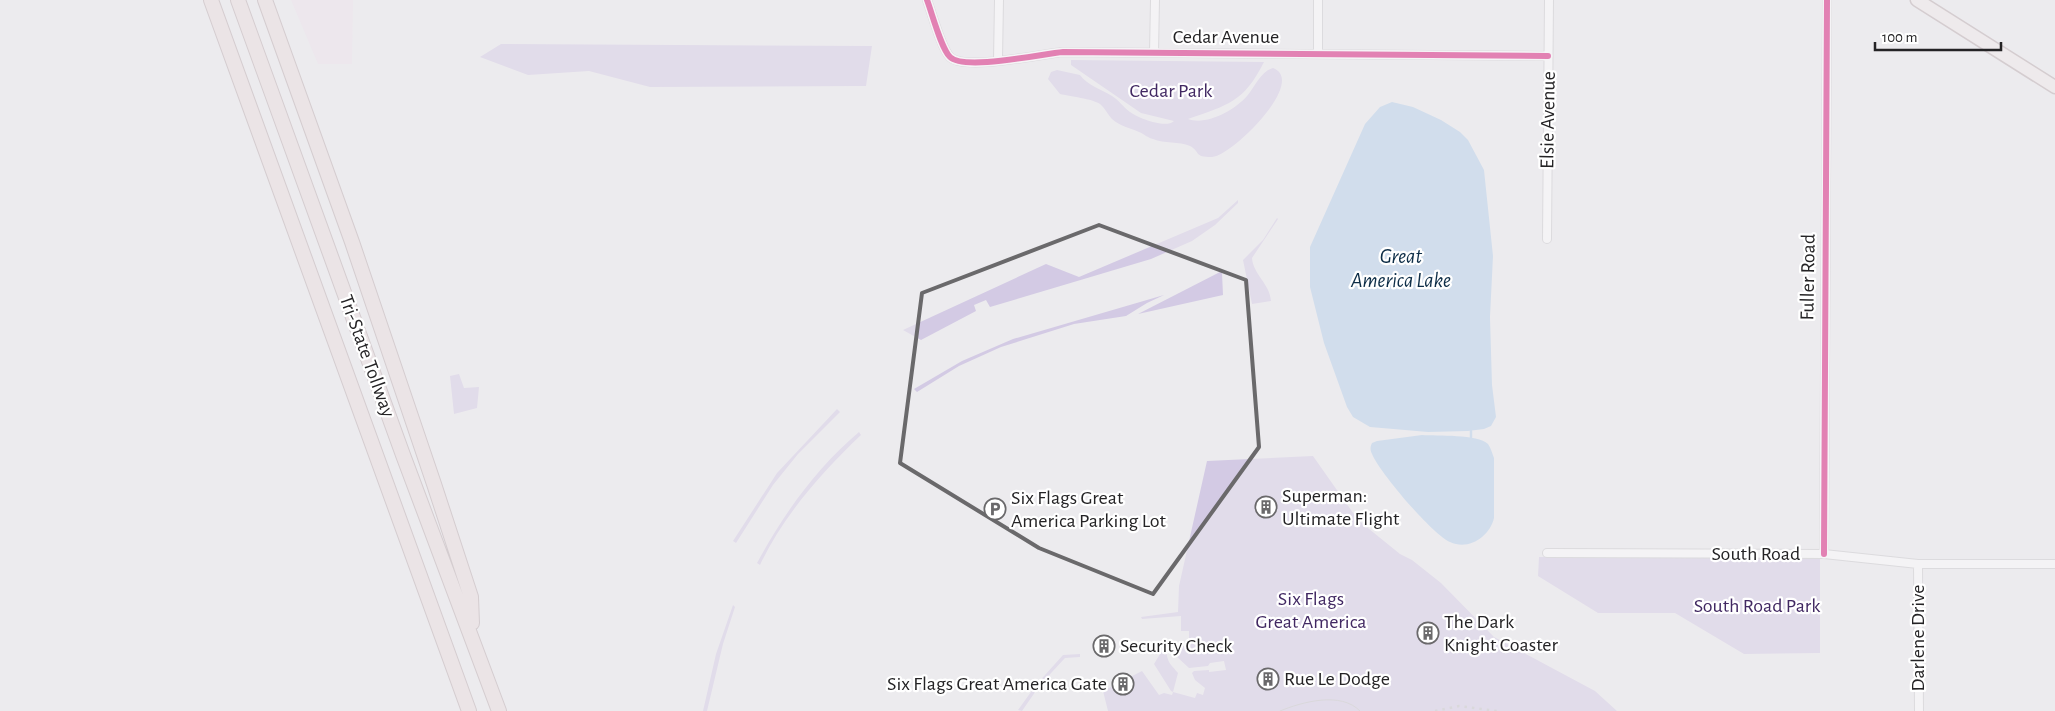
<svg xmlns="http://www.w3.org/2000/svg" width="2055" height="711" font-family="'Alegreya Sans',sans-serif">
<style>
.commercial{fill:#ede2eb}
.green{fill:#d3cae4}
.water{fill:#b0cde8}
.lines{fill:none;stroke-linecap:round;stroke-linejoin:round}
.stream{stroke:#b0cde8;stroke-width:2.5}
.minor-casing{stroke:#c7c7c9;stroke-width:10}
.primary-casing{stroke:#b7a8aa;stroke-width:15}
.motorway-casing{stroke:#b7a8aa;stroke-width:16}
.minor{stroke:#fcfcfc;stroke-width:8}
.primary{stroke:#f0e8e8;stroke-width:12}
.motorway{stroke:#e8dbdb;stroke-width:14}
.tram{stroke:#c2c1c3;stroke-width:1}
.rail{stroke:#c2c1c3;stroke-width:2.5;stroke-dasharray:2.5 5;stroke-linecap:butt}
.cycleway-casing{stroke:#fff;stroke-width:9}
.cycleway{stroke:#d6006c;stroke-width:6}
.marked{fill:none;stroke:#6a696b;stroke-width:4;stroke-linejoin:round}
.labels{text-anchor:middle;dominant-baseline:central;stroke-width:4.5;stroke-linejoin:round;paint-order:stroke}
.street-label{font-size:20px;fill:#242325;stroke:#fff}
.park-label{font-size:20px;fill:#412862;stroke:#fff}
.poi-label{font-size:20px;fill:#242325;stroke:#fff;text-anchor:start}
.water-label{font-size:21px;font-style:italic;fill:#0d2d47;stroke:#fff}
</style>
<rect width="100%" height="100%" fill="#ecebee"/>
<path class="commercial" d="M291 0H353L352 64H318Z"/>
<path class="green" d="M501 44 872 46 866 86 650 87 589 71 528 75 480 57Z
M1071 60 1264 62C1244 102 1228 105 1188 119 1206 126 1235 110 1247 96 1255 87 1260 72 1273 68 1308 81 1231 157 1212 157 1193 157 1201 152 1190 146 1179 141 1164 144 1153 139 1148 138 1144 134 1139 132 1130 128 1120 126 1112 119 1108 115 1105 108 1100 104 1093 99 1069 96 1060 94L1048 79 1051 72 1057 70 1080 75C1087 85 1101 89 1112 96 1119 100 1123 107 1130 112 1138 118 1166 129 1174 121L1141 113 1071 65Z
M1238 200V203L1215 225 1192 241 1151 259 990 307 986 300 974 305 976 311 921 340 903 330 1046 264 1079 277 1218 218Z
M1277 218 1278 219 1252 258C1253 274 1270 284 1271 301L1252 304 1243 260 1263 240Z
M1220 272 1222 273 1223 295 1138 314Z
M1164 295 1147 303 1126 316 1074 324 1001 347 959 366 917 392 914 389 962 361 1013 339Z
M459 374 464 388 479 387 477 408 454 414 450 376Z
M837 409 840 412 798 454 773 485 736 543 733 541 777 473Z
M859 432 861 435C822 472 783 516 760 565L757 563C783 515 816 468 859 432Z
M1313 456 1358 520 1400 554 1412 560 1441 583 1494 637 1595 691 1617 711H1108L1103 691 1142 671 1159 695 1164 693 1172 695 1173 692 1171 691 1154 664 1163 649 1166 650C1168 664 1170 663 1178 673L1173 692 1195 698 1197 693 1203 695 1205 688 1195 680 1192 673 1194 671 1209 670V672L1226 670 1224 661 1210 663 1208 666 1189 668 1176 656 1174 646H1189V631H1181V616L1142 619 1141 617 1178 612 1179 586 1207 461Z
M1539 557H1813L1820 559V653L1744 654 1675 613H1598L1538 576Z
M733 605 735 607 723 644 707 711H703L716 654Z
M1080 654V657L1065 658 1040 685 1022 711 1018 710 1036 685 1063 655Z"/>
<path class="water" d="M1392 102 1413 107 1441 120 1460 132 1468 140 1484 170 1493 256 1490 317 1492 385 1496 417 1491 426 1484 429 1468 431 1428 432 1370 427 1353 417 1347 407 1324 343 1310 287V247L1365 124 1380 107Z
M1422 435C1437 436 1478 434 1488 444 1491 448 1492 453 1494 458V518C1490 536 1469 551 1450 542 1432 534 1380 473 1372 454 1370 450 1370 447 1372 443L1377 441Z"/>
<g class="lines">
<path class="stream" d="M1471 438V431"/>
<g class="minor-casing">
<path id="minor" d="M927 0C932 13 941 48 950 57 964 71 1041 54 1063 52L1548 56
M1154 52 1155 0
M1318 53V0
M998 60 999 0
M1547 239 1549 0
M1547 553 1824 554 1918 564H2055
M1824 554 1827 0
M1918 564 1919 711"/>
</g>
<g class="primary-casing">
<path id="primary" d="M1917 0 2055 87"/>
</g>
<g class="motorway-casing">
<path id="motorway" d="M211 0 469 711
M238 0 403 455 499 711
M265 0 352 242 434 484 471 597 472 623"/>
</g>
<use href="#minor" class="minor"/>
<use href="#primary" class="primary"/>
<use href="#motorway" class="motorway"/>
<path class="tram" d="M1280 711C1302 702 1341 691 1360 711"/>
<path class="rail" d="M1435 711 1459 706 1497 711"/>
<g class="cycleway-casing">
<path id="cycleway" d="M927 0C932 13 941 48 950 57 964 71 1041 54 1063 52L1548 56
M1824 554 1827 0"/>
</g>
<use href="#cycleway" class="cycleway"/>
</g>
<path d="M0 0H2055V711H0ZM1099 225 1246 280 1259 447 1153 594 1039 548 900 463 922 293Z" fill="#ecebee" fill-opacity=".55" fill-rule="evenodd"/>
<path class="marked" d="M1099 225 1246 280 1259 447 1153 594 1039 548 900 463 922 293Z"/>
<defs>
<g id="building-ring" transform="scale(1.125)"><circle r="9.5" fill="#fff" stroke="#6a696b" stroke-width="1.5"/><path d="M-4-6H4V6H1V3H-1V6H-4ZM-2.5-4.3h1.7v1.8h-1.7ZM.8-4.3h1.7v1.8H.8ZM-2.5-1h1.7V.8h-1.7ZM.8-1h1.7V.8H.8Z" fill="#6a696b"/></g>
<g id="parking-ring" transform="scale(1.125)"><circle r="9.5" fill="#fff" stroke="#6a696b" stroke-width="1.5"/><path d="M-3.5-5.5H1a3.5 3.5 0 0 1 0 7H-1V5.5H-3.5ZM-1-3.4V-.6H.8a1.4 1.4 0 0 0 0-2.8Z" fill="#6a696b"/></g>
</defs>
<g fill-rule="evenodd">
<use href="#building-ring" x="1266" y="507"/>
<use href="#parking-ring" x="995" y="509"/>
<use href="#building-ring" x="1428" y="633"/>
<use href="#building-ring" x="1104" y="646"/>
<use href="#building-ring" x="1268" y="679"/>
<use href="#building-ring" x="1123" y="684"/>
</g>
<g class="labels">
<g class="street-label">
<text x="1226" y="37">Cedar Avenue</text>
<text transform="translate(1548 120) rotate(-89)">Elsie Avenue</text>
<text transform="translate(1808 277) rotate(-89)">Fuller Road</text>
<text transform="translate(367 356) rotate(70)">Tri-State Tollway</text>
<text x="1756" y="554">South Road</text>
<text transform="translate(1918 638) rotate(-90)">Darlene Drive</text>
</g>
<g class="park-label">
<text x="1171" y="91">Cedar Park</text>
<text x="1311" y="599">Six Flags<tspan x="1311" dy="23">Great America</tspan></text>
<text x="1757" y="606">South Road Park</text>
</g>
<g class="poi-label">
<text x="1282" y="496">Superman:<tspan x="1282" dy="23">Ultimate Flight</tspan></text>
<text x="1011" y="498">Six Flags Great<tspan x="1011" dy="23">America Parking Lot</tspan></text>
<text x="1444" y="622">The Dark<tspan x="1444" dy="23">Knight Coaster</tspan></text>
<text x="1120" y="646">Security Check</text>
<text x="1284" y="679">Rue Le Dodge</text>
<text x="1107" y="684" text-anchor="end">Six Flags Great America Gate</text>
</g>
<g class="water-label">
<text x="1401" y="256">Great<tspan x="1401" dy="24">America Lake</tspan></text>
</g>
</g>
<path d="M1875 42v8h126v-8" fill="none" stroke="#242325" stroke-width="2.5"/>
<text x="1882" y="42" font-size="15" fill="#242325" stroke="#ffffff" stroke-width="4" paint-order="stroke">100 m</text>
</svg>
